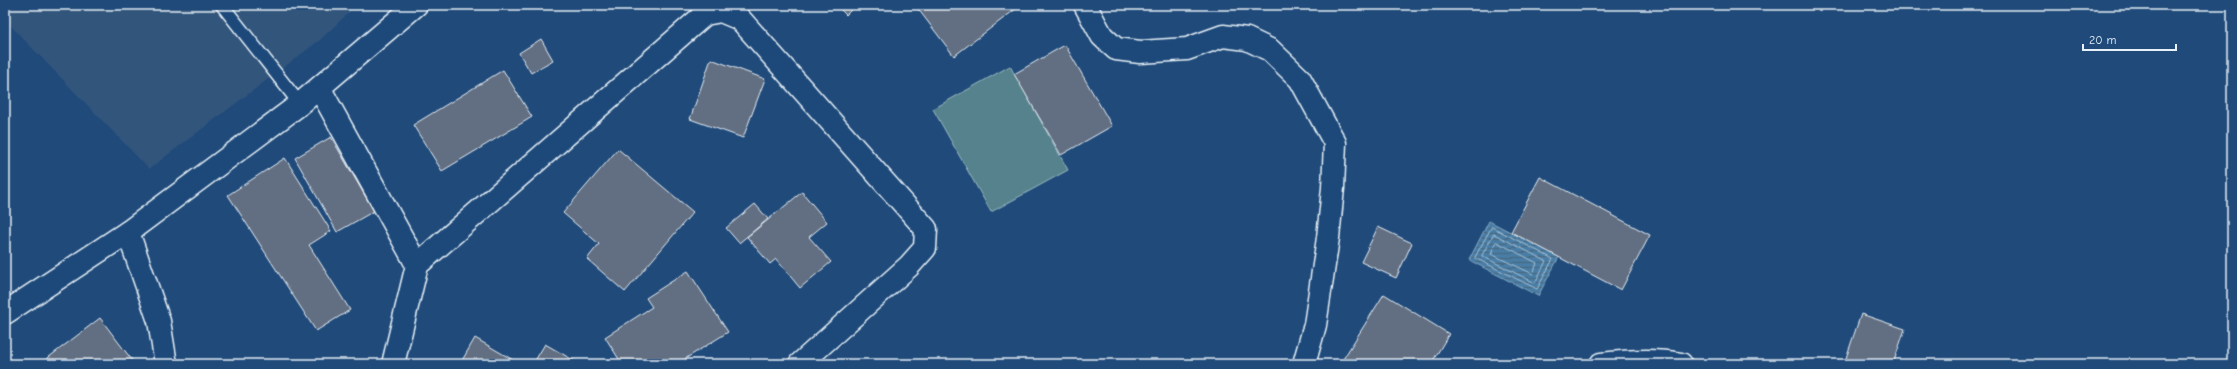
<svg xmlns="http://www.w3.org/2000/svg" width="2237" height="369" font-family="'Comic Neue',sans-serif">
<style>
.built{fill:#33557c}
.garden{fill:#54828c;stroke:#9ebac2}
.water{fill:url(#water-rules);stroke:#88abc6}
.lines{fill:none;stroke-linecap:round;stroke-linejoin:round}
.shore{stroke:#a8c3d7;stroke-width:1}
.building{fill:#626e81;stroke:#e8f1f8}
.service-casing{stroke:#e8f1f8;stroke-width:15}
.minor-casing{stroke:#e8f1f8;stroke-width:25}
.secondary-casing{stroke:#e8f1f8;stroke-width:25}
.service{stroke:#1f4a7a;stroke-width:12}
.minor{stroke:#1f4a7a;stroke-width:22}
.secondary{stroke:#1f4a7a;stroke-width:22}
</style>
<defs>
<pattern id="water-rules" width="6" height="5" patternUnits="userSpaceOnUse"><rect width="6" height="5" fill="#487da5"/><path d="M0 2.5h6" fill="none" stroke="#47657c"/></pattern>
</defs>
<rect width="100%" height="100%" fill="#1f4a7a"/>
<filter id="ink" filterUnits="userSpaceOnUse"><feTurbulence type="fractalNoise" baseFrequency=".025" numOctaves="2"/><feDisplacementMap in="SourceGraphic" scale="8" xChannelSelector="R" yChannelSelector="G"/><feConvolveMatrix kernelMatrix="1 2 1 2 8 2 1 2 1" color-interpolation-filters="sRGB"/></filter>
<g filter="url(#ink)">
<path class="built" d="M5 5H357L320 40 149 169 5 20Z"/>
<path class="garden" d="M1010 66 1068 170 991 212 933 109Z"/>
<path class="water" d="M1489 221 1559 257 1538 296 1469 260Z"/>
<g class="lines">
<path class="shore" d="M1492 227 1553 259 1537 289 1475 258Z
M1494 234 1546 261 1535 283 1482 256Z
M1497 242 1537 263 1533 274 1491 254 1495 243Z"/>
</g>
<path class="building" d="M836 5H856L846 15Z
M915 5H1021L954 56Z
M541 39 553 60 531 73 519 53Z
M1065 45 1112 126 1061 155 1014 74Z
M711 59 765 79 743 138 690 119Z
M503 70 532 117 442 171 413 125Z
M331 137 374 211 337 232 295 158Z
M618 149 693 212 625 292 587 259 599 244 563 213Z
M285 158 331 231 309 245 350 310 316 331 228 195Z
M1540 177 1650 235 1621 290 1511 232Z
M802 192 827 222 809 237 831 262 800 288 776 259 770 264 747 237Z
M755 204 768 219 739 243 726 228Z
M1378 227 1412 243 1396 278 1361 262Z
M688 271 728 332 677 364H622L605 337 652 307 646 298Z
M1384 294 1449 334 1431 364H1340Z
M1861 314 1905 329 1893 364H1844Z
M100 318 135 364H40Z
M475 338 520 364H460Z
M545 344 580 364H533Z"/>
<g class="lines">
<g class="service-casing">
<path id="service" d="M222 5 300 104"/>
</g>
<g class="minor-casing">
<path id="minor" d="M1085 5 1102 36 1116 49 1140 52 1187 49 1223 36 1247 39 1270 50 1300 79 1335 143 1333 188 1328 238 1315 325 1304 364
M320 89 417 265
M128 232 159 321 166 364
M393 364 417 265 705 14 721 11 740 19 926 229 925 248 909 266 800 364
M1601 364C1627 361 1655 359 1681 364"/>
</g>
<g class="secondary-casing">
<path id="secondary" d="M5 313 128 232 300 104 416 5"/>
</g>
<use href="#service" class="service"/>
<use href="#minor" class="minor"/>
<use href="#secondary" class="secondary"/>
</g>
</g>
<rect width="2237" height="369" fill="none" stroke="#1f4a7a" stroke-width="20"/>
<rect x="10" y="10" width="2217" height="349" fill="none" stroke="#e8f1f8" stroke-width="1.5" filter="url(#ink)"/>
<path d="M2083 44v6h93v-6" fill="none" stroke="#e8f1f8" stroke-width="2"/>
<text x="2089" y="44" font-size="12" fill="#e8f1f8" stroke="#1f4a7a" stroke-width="3" paint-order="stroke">20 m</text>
</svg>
